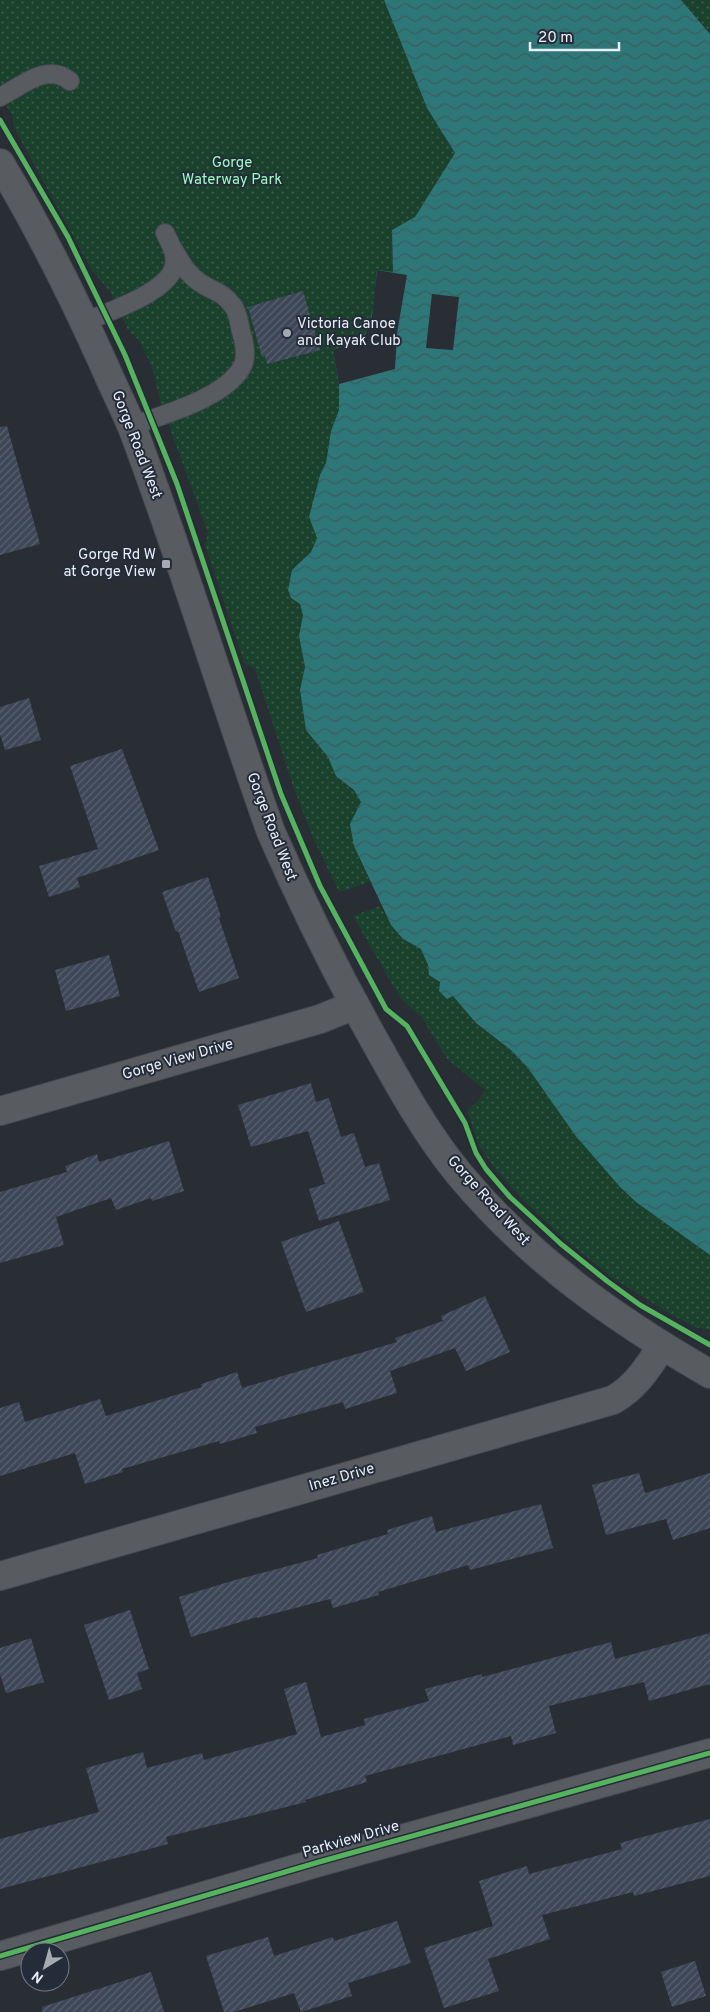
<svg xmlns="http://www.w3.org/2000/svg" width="710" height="2012" font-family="Overpass,sans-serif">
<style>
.park{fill:url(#park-dots)}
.water{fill:url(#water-waves)}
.pier{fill:#292d34}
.building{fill:url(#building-hatch)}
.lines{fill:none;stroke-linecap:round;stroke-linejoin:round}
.lane-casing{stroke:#464950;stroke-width:20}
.street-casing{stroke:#464950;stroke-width:30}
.secondary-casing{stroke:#464950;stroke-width:30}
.lane{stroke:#585b60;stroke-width:18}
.street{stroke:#585b60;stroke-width:28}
.secondary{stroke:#585b60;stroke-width:28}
.cycleway-casing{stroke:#242c39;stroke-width:8}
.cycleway{stroke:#56b35d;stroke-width:5}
.poi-dot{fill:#a6abb3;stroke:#242c39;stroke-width:2}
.labels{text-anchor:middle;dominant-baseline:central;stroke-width:4;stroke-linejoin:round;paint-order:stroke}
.park-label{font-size:15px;fill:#9afcbe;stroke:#242c39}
.poi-label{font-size:15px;fill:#e9eff8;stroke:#242c39;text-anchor:start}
.street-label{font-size:15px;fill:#e9eff8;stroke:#242c39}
</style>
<defs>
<pattern id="park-dots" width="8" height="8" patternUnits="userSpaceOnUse" patternTransform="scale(1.25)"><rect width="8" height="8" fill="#1a412b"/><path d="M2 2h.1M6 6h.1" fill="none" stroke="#3b5d4a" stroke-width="1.8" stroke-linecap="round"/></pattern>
<pattern id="water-waves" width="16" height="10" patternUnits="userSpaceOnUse" patternTransform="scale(1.25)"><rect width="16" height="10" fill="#2d7779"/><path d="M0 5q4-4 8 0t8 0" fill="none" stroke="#3b5d5f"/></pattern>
<pattern id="building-hatch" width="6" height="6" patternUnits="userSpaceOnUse" patternTransform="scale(1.25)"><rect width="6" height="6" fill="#3e4757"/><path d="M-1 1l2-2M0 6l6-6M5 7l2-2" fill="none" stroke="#5a6270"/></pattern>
</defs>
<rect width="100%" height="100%" fill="#292d34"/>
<path class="park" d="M0 0H384L427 108 455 153 415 217 392 230 393 272 377 271C374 291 375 332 356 343 349 347 340 348 333 350L339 384V410L331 431 326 463 320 475 309 517 317 538 311 552 292 570 291 598 300 604 303 615 299 636 305 667 300 690 306 730 328 757 336 776 354 790 362 802 354 846 370 882 339 892 313 838 294 789 255 669 244 663 205 545 208 533 161 404 152 367 140 342 128 330 111 293 91 269 14 128 12 115 0 96Z
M681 0H710V34L707 30Z
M380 906 391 925 403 939 421 949 428 965 429 975 440 982 439 991 447 999 453 996 476 1023 511 1050 528 1068 575 1135 620 1187 636 1202 710 1255V1330L694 1327 667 1312 613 1278 567 1241 526 1203 496 1170 479 1146 467 1110 478 1101 485 1090 447 1059 422 1018 400 998 353 916Z"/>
<path class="water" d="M384 0H681L710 34V1255L636 1202 620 1187 575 1135 528 1068 511 1050 476 1023 453 996 447 999 439 991 440 982 429 975 428 965 421 949 403 939 391 925 354 846 350 824 361 802 354 790 336 776 328 757 306 730 300 690 305 667 299 636 303 615 300 604 291 598 288 590 292 570 311 552 317 538 309 517 320 475 326 463 331 431 339 410V384L333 350C340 348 349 347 356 343 375 332 374 291 377 270L393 272 392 230 415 217 455 153 427 108Z"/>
<path class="pier" d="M377 270 407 275 397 333 395 369 339 384 333 350 356 343 365 335 372 316Z
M432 294 459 297 453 350 426 348Z"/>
<path class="building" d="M303 291 320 350 267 364 265 356 262 357 248 307Z
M7 426 40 544 0 555V427Z
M29 698 41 740 5 750 0 734V707Z
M122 749 159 850 77 878 80 887 49 897 39 866 98 849 70 766Z
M208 877 221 917 219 918 239 978 199 992 178 931 176 932 162 892Z
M109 955 120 996 66 1011 55 970Z
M311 1083 316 1102 329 1098 341 1137 354 1133 365 1167 379 1163 390 1200 319 1221 309 1189 325 1184 308 1131 251 1147 238 1105Z
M169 1141 184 1191 152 1201 151 1198 116 1210 111 1198 56 1217 64 1245 0 1263V1192L67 1172 65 1166 97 1154 99 1162Z
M339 1221 364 1292 306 1312 281 1242Z
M485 1296 510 1352 466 1371 455 1348 390 1371 397 1393 345 1409 343 1402 255 1427 257 1433 220 1444 219 1441 122 1469 123 1472 85 1484 75 1453 0 1476V1408L19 1402 25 1422 100 1399 106 1416 202 1387 201 1384 237 1372 242 1388 397 1342 395 1338 443 1321 441 1316Z
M639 1473 645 1493 710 1473V1528L673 1540 666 1519 606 1535 592 1485Z
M541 1504 553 1548 470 1570 468 1565 378 1592 379 1595 333 1608 330 1599 257 1618V1617L191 1637 179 1597 235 1580 318 1558 317 1555 388 1534 387 1530 432 1516 436 1532Z
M130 1610 149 1669 137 1673 142 1689 109 1700 84 1625Z
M710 1633V1684L649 1701 644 1682 549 1706 556 1733 513 1745 511 1736 365 1776 367 1782 305 1800 306 1802 166 1837 168 1844 0 1889V1839L99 1812 86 1768 143 1752 147 1768 202 1753 204 1760 297 1734 284 1689 306 1682 321 1737 365 1725 364 1719 429 1701 425 1689 482 1674V1677L611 1642 615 1659Z
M31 1638 44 1682 6 1693 0 1674V1648Z
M710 1819V1876L634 1896 633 1892 542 1915 550 1939 488 1959 499 1991 444 2008 424 1948 493 1926 479 1881 527 1866 529 1874 622 1849 620 1843Z
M397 1921 411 1963 348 1983 352 1996 301 2012 294 1993 234 2012H224L206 1956 268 1937 274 1956 333 1937 334 1941Z
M695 1961 706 1996 672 2007 661 1972Z
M151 1972 164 2012H42V2007Z"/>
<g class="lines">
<g class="lane-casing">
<path id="lane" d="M0 97C22 86 47 62 70 81
M84 322C108 312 169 292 174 266 177 254 170 243 165 233
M131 426C163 415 228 397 243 365 247 356 244 340 241 331 239 323 238 312 233 306 221 290 213 292 199 282 187 274 181 262 173 249"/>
</g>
<g class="street-casing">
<path id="street" d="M0 1111 320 1019 355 1005
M0 1576 613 1400C636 1387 648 1367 662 1346
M0 1956 319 1862 710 1753"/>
</g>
<g class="secondary-casing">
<path id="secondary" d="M0 163C39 228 73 296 104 365 113 386 123 406 132 427 183 561 223 698 271 832 303 905 338 976 377 1045 402 1090 427 1135 460 1175 531 1260 615 1319 710 1374"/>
</g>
<use href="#lane" class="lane"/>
<use href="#street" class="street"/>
<use href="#secondary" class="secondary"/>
<g class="cycleway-casing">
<path id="cycleway" d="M0 120 68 237 125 355 177 484 281 794 320 886 386 1009 407 1026 465 1123 476 1153 486 1169 510 1197 561 1244 607 1281 640 1305 710 1345
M0 1956 319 1862 710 1753"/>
</g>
<use href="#cycleway" class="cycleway"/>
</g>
<g class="poi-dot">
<circle cx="287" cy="333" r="5"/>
<rect x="161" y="559" width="10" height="10" rx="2.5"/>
</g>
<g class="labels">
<g class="park-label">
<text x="232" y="163">Gorge<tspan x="232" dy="17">Waterway Park</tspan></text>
</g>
<g class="poi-label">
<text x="297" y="324">Victoria Canoe<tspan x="297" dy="17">and Kayak Club</tspan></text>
<text x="156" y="555" text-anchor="end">Gorge Rd W<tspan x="156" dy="17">at Gorge View</tspan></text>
</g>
<g class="street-label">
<text transform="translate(136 445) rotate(69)">Gorge Road West</text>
<text transform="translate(271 827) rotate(69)">Gorge Road West</text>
<text transform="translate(178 1060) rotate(-16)">Gorge View Drive</text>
<text transform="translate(488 1201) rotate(48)">Gorge Road West</text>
<text transform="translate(342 1478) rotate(-16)">Inez Drive</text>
<text transform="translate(351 1840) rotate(-16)">Parkview Drive</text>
</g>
</g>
<g transform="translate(45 1967) rotate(217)"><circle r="24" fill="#242c39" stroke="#737a85"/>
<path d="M0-4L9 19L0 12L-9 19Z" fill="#a6abb3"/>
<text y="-8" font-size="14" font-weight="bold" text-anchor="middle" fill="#e9eff8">N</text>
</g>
<path d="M530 42v8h89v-8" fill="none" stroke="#e9eff8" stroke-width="2.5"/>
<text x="538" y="42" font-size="15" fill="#e9eff8" stroke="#242c39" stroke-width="4" paint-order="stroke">20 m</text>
</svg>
